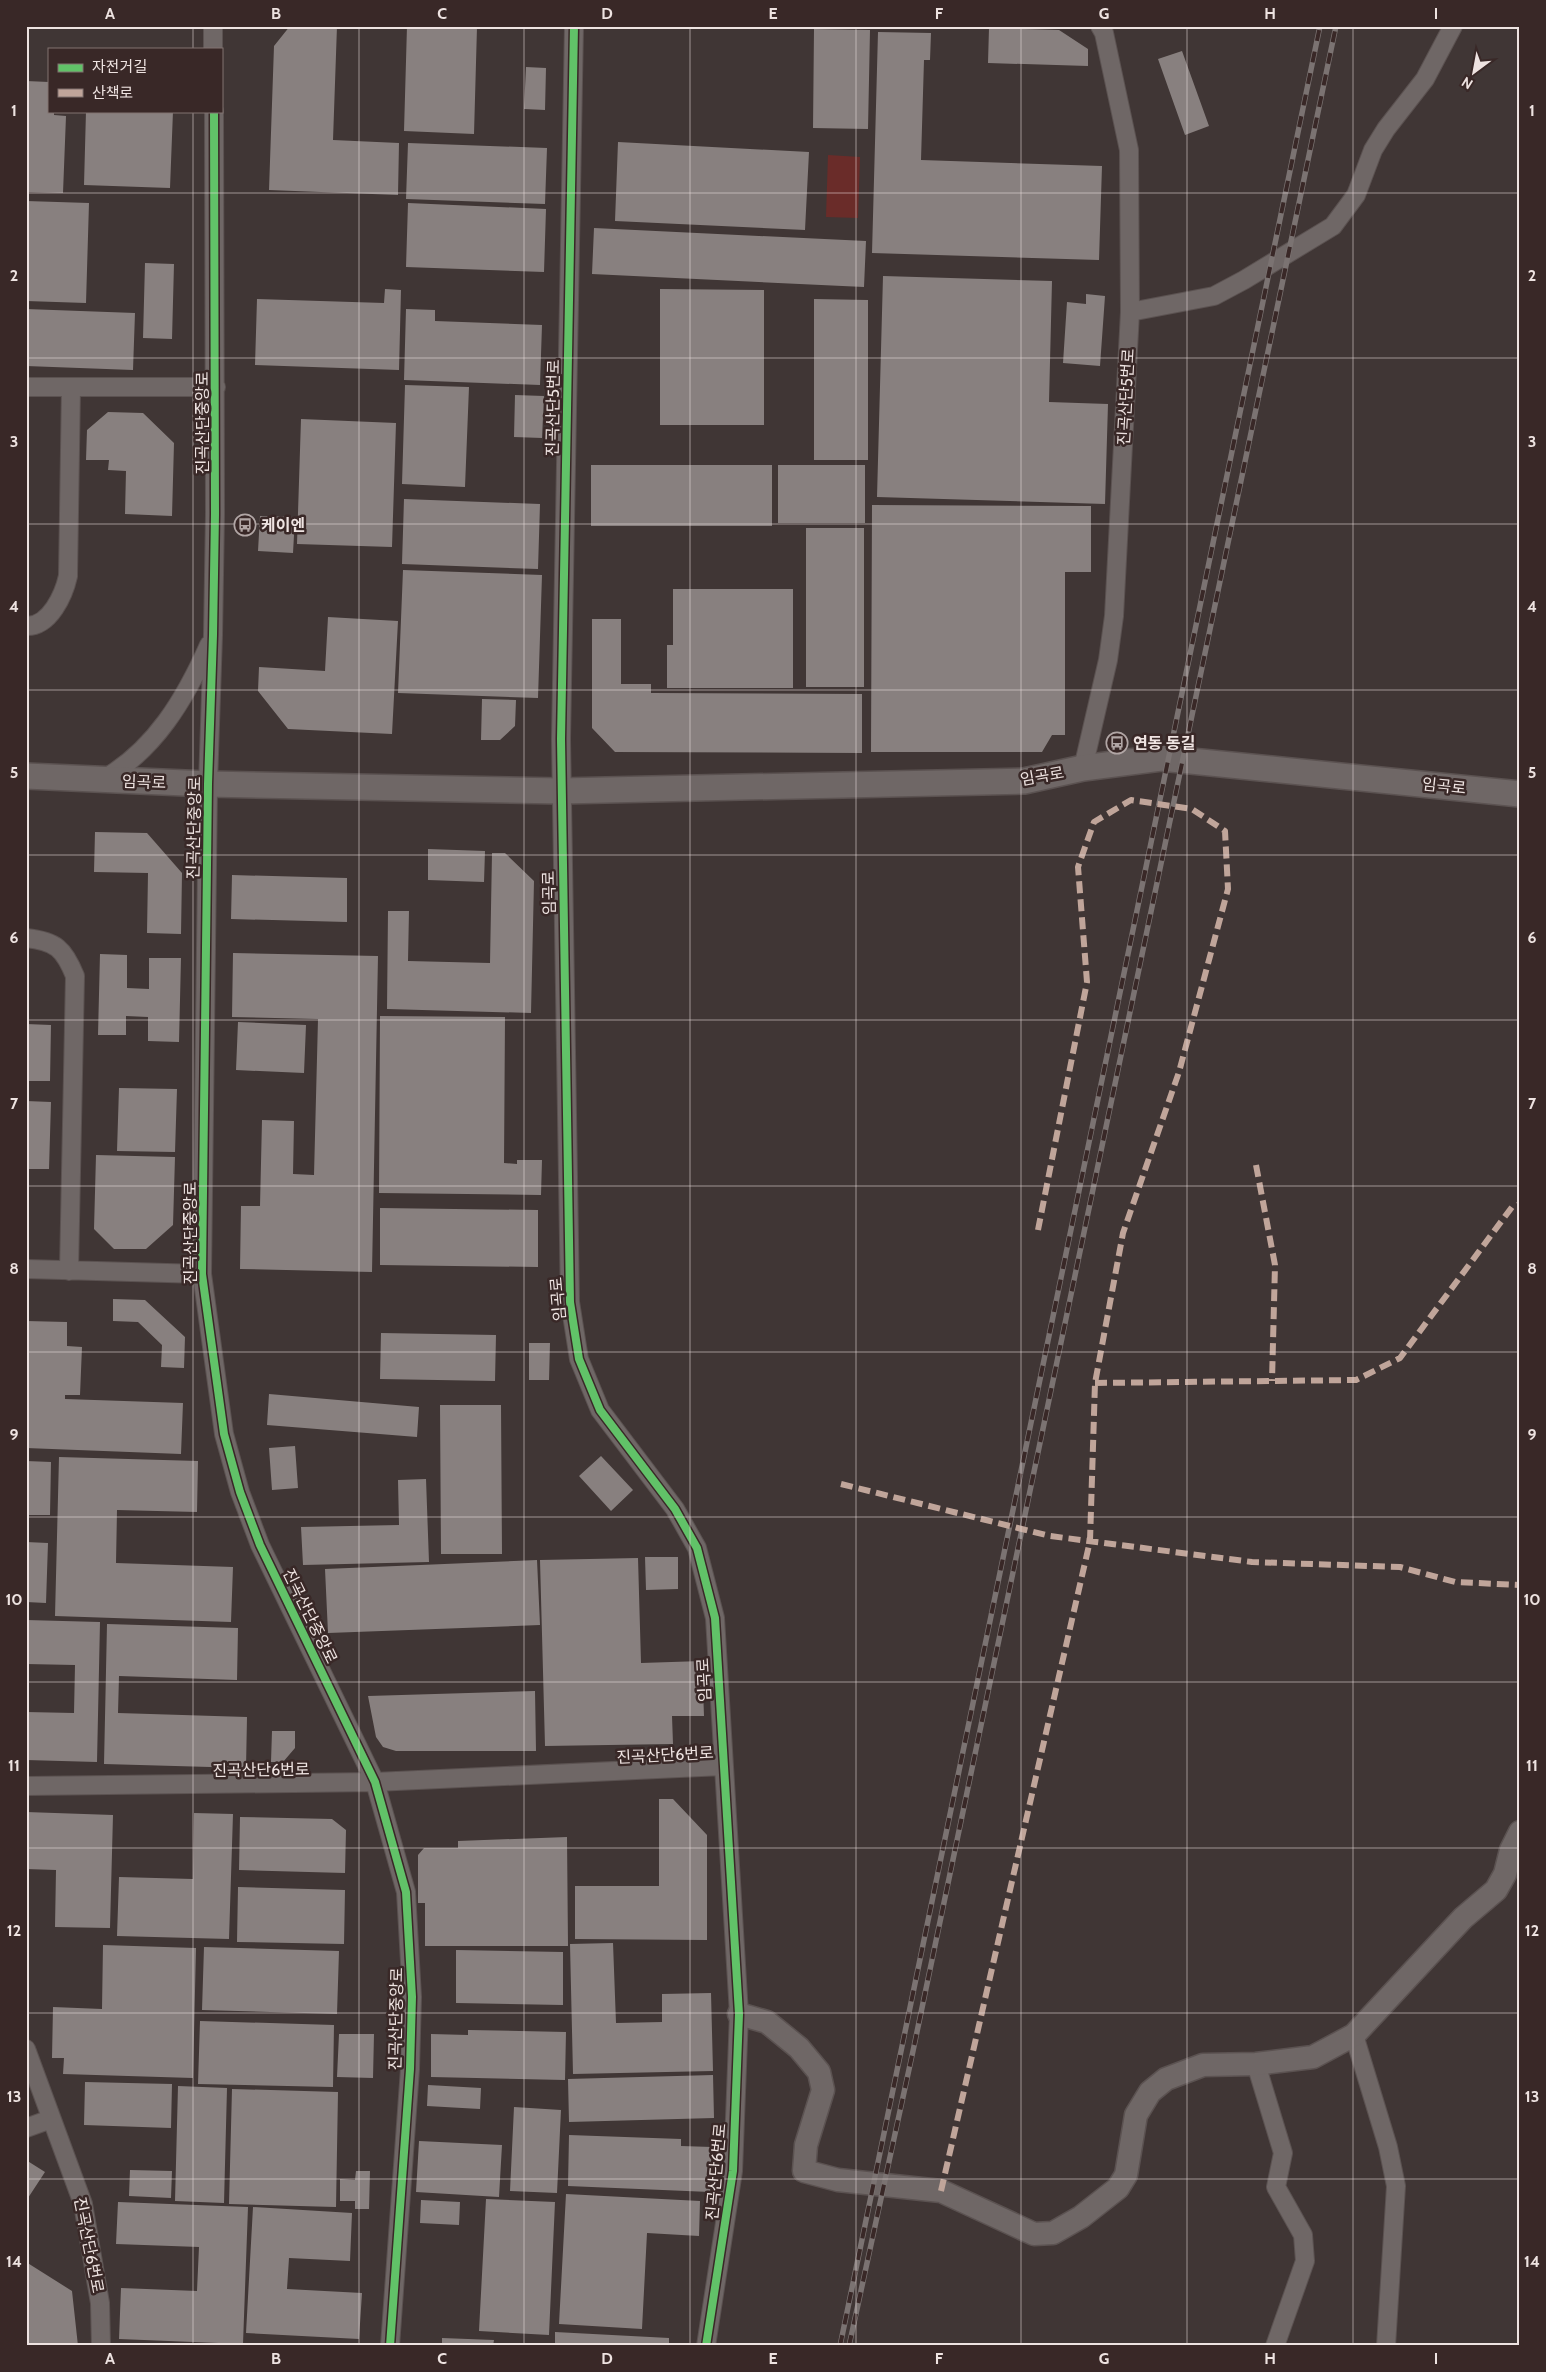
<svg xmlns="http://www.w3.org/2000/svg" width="1546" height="2372" font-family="Cabin,'Noto Sans KR',sans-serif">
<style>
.green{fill:#6a2c29}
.building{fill:#88807f}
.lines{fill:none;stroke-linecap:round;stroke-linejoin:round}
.minor-casing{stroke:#5b5251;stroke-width:20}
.tertiary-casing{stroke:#5b5251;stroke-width:25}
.secondary-casing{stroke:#5b5251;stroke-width:28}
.minor{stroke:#6f6766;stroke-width:18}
.tertiary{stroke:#6f6766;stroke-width:22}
.secondary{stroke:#6f6766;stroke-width:25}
.rail-casing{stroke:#7b7372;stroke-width:5.5}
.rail{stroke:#392827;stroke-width:4;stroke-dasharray:11;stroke-linecap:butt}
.quiet{stroke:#c0a59a;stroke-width:6;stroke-dasharray:12 6;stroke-linecap:butt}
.cycleway-casing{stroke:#392827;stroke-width:11}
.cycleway{stroke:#61c268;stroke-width:8}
.grid{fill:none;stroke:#eee3e1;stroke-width:1;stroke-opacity:0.55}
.labels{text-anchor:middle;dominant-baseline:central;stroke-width:5;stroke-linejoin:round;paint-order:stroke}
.street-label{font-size:16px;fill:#eee3e1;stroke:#392827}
.poi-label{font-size:16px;font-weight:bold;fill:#eee3e1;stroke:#392827;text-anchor:start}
.neatline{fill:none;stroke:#eee3e1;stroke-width:2}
.grid-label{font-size:16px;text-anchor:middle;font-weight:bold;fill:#eee3e1}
</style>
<rect width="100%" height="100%" fill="#403635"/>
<path class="green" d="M828 155 860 157 858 218 826 217Z"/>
<path class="building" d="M290 26H337L333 140 399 143 398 195 269 190 274 46Z
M407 26 477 27 474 134 404 131Z
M989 28 1059 30 1088 49V66L988 63Z
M814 29 870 30 868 129 813 128Z
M878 32 931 33 930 60H924L921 160 1102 166 1099 260 872 253Z
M1182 51 1209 126 1185 135 1158 59Z
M526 67 546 68 545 110 524 109Z
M26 81 49 82V111H54V115L66 116 63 193 26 192Z
M86 111H173L170 188 84 185Z
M618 142 809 152 805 230 615 221Z
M408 143 547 148 545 204 406 199Z
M26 201 89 203 86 303 26 301Z
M408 203 546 209 544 272 406 267Z
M594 228 866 241 864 287 592 274Z
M145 263 174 264 172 339 143 338Z
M883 276 1052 281 1049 402 1108 404 1105 504 877 497Z
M385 289 401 290 399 370 255 365 257 299 384 303Z
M660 289 764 290V425H660Z
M1086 294 1105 296 1100 366 1063 363 1067 302 1086 304Z
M814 299 868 300V460H814Z
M26 309 135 313 133 370 26 366Z
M406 309 435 310V321L542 325 540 385 404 380Z
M405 385 469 387 465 487 402 484Z
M515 395 544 396 542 438 514 437Z
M108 412 143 413 174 443 172 516 125 514 126 471 108 470 109 460H86L87 430Z
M301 419 396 423 392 547 297 544Z
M591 465H772V526H591Z
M778 465H865V523H778Z
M404 499 540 504 538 569 402 564Z
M872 505 1091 506V572H1065V735H1052L1042 752H871Z
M260 516 295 517 293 553 258 551Z
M806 528H864V687H806Z
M403 570 542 575 538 698 398 693Z
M673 589H793V688H667V645H673Z
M328 617 398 621 392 734 288 729 258 691 259 667 325 671Z
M592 619H621V684H651V693L862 694V753L615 752 592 728Z
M482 699 516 700 515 726 500 740H481Z
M95 832 147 833 182 873 181 934 147 933 148 873 94 872Z
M428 849 485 851 484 882 428 880Z
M492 853H505L534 881 531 1013 387 1009 388 911H409L408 961 490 963Z
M232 875 347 878V922L231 919Z
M233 953 378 956 372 1272 240 1269 241 1206H260L262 1120 294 1121 293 1174 314 1175 318 1019 232 1017Z
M100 954 127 955V988L149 989V958H181L179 1042 148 1041V1017L126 1016V1035H98Z
M380 1016 505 1017 504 1163 517 1164V1160H542L541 1195 379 1193Z
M238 1022 306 1025 304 1073 236 1070Z
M26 1024 51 1025 50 1081H26Z
M119 1088 177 1089 175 1152 117 1151Z
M26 1101 51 1102 49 1169H26Z
M96 1155 175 1157 173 1225 146 1249H114L94 1229Z
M380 1208 538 1210V1267L380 1265Z
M113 1299 145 1300 185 1337 184 1368 161 1367 162 1345 138 1322 113 1321Z
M26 1321 67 1322V1346L82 1347 80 1395H65V1399L183 1403 181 1454 26 1448Z
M381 1333 496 1335 495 1381 380 1379Z
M529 1343H550L549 1380H529Z
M269 1394 419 1407 417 1437 267 1425Z
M440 1405H501L502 1554H441Z
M295 1446 298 1488 272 1490 269 1448Z
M601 1456 633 1490 611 1511 579 1476Z
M59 1457 198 1461 197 1512 117 1510 116 1563 233 1567 231 1622 55 1616Z
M26 1461 51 1462 50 1515H26Z
M426 1479 429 1562 303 1565 301 1527 399 1525 398 1480Z
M26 1542 48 1543 46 1603 26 1602Z
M645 1557H678V1589L646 1590Z
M638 1558 641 1663 702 1661 704 1716H672L673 1744 545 1746 540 1560Z
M537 1560 540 1625 328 1633 325 1569Z
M26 1620 100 1622 97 1762 26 1760V1712L74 1713 75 1665 26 1664Z
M107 1624 238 1628 237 1680 119 1676 118 1713 247 1717 246 1768 104 1764Z
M535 1691 536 1751H396L383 1747 376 1737 368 1696Z
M272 1731H295V1748L283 1762H271Z
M659 1799H673L707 1835V1940L575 1939V1886H659Z
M26 1812 113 1815 110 1928 55 1927 56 1870 26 1869Z
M194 1813 233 1814 229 1939 117 1936 119 1877 193 1879Z
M240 1817 332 1819 346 1830 345 1873 239 1870Z
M567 1837 568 1946H425V1903H418V1855L424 1848H458V1841Z
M238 1887 345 1890 344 1944 237 1942Z
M613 1943 616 2023 662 2022V1994L711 1993 713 2071 573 2074 570 1944Z
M103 1945 196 1948 193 2078 63 2074 64 2058H52L53 2007 102 2009Z
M204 1947 339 1951 337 2014 202 2010Z
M456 1950 563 1952V2005L456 2003Z
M200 2021 334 2025 333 2087 198 2084Z
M468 2030 566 2032 565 2080 431 2077V2034L468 2035Z
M339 2034H374L373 2078 337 2077Z
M713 2075 714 2118 569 2122 568 2079Z
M85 2082 172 2084 171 2128 84 2125Z
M428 2085 481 2088 480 2109 427 2106Z
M178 2086 227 2088 224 2203 175 2201Z
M232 2089 338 2092 336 2207 229 2204Z
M514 2107 561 2110 557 2193 510 2191Z
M569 2135 681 2139V2146L712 2147 710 2192 568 2186Z
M419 2141 502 2145 499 2197 416 2192Z
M26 2160 45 2172 28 2198 26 2197Z
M130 2170 172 2171 171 2198 129 2196Z
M356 2171H370L369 2209H355V2201H340V2179L355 2180Z
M566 2194 700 2201 699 2236 647 2233 642 2329 559 2324Z
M486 2199 555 2202 549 2335 479 2331Z
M421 2200 460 2202 459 2225 420 2223Z
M118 2202 248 2207 243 2344 119 2339 121 2288 197 2291 199 2247 116 2244Z
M253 2207 352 2213 350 2261 289 2258 287 2289 362 2293 359 2339 246 2333Z
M26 2262 72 2291 78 2346H26Z
M555 2332 669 2338V2346H555Z
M442 2338 494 2340 493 2346H442Z"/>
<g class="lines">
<g class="minor-casing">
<path id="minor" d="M213 26V49
M574 26 561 739 570 1302 579 1359 600 1410 675 1509 697 1548 715 1618 739 2014 733 2171 706 2346
M214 111 215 514 213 635 208 784 202 1274 224 1434 240 1492 260 1545 375 1782 406 1892 412 1997 410 2069 390 2346
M1130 312 1214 296 1244 280 1333 226 1356 195 1373 150 1386 129 1425 79 1453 26
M26 387H216
M26 626C50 627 64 594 68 576L71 387
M1083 768 1108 660 1114 616 1130 312 1129 150 1104 33 1100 26
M102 780C155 750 185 699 209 645
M26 938C56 941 64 949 75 976L69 1271
M26 1269 202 1274
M26 1786 375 1782 723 1766
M1354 2035 1388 2147 1396 2186 1386 2346
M26 2049 83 2204 100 2303 101 2346
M1256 2064 1283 2153 1276 2187 1303 2235 1305 2261 1275 2346
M26 2128 51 2119"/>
</g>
<g class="tertiary-casing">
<path id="tertiary" d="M739 2014 767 2022 799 2048 819 2072 823 2090 806 2145 804 2171 838 2180 941 2191 1034 2234 1053 2233 1081 2217 1118 2188 1126 2175 1136 2115 1150 2092 1166 2079 1203 2065 1256 2064 1313 2057 1354 2035 1463 1918 1496 1890 1505 1874 1511 1850 1520 1832"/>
</g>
<g class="secondary-casing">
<path id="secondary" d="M26 776 208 784 561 791 1024 781 1083 768 1161 758 1520 794"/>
</g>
<use href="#minor" class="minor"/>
<use href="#tertiary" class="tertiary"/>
<use href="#secondary" class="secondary"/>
<g class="rail-casing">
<path id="rail" d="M840 2346 1320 26
M849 2346 913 2051 1336 26"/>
</g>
<use href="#rail" class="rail"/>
<path class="quiet" d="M1256 1165 1275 1265 1272 1381
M1095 1383 1356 1380 1400 1358 1512 1207 1520 1204
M841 1484 1050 1536 1252 1562 1400 1567 1455 1582 1520 1585
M941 2191 1090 1541 1095 1383 1123 1233 1179 1072 1228 889 1225 831 1192 809 1131 800 1094 822 1078 867 1087 982 1038 1230"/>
<g class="cycleway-casing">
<path id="cycleway" d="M574 26 561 739 570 1302 579 1359 600 1410 675 1509 697 1548 715 1618 739 2014 733 2171 706 2346
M214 111 215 514 213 635 208 784 202 1274 224 1434 240 1492 260 1545 375 1782 406 1892 412 1997 410 2069 390 2346"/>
</g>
<use href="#cycleway" class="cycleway"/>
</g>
<path class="grid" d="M193 26V49M359 26V2346M524 26V2346M690 26V2346M856 26V2346M1021 26V2346M1187 26V2346M1353 26V2346M193 111V2346M26 193H1520M26 358H1520M26 524H1520M26 690H1520M26 855H1520M26 1020H1520M26 1186H1520M26 1352H1520M26 1517H1520M26 1682H1520M26 1848H1520M26 2013H1520M26 2179H1520"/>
<defs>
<g id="bus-ring" transform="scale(1.125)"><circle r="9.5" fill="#392827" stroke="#b1a6a5" stroke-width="1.5"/><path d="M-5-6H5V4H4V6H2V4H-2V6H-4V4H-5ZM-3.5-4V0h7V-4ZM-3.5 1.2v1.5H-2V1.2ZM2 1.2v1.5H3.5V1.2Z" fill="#b1a6a5"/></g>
</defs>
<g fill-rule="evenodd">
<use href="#bus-ring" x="245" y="525"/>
<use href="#bus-ring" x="1117" y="743"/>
</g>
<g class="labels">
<g class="street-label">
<text transform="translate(1126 397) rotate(-87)">진곡산단5번로</text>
<text transform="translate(553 408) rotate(-89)">진곡산단5번로</text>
<text transform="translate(202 423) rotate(-90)">진곡산단중앙로</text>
<text transform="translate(1042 776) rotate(-10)">임곡로</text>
<text transform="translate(144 782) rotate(2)">임곡로</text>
<text transform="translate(1444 786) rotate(6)">임곡로</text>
<text transform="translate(194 828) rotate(-89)">진곡산단중앙로</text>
<text transform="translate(549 893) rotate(-91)">임곡로</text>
<text transform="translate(190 1233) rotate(-90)">진곡산단중앙로</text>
<text transform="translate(558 1299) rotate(-95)">임곡로</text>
<text transform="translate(310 1616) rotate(64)">진곡산단중앙로</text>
<text transform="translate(704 1680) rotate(-93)">임곡로</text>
<text transform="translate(665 1755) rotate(-3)">진곡산단6번로</text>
<text transform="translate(261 1770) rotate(-1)">진곡산단6번로</text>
<text transform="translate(396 2019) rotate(-89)">진곡산단중앙로</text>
<text transform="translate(716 2172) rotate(-85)">진곡산단6번로</text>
<text transform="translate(89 2245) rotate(79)">진곡산단6번로</text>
</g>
<g class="poi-label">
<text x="261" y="525">케이엔</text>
<text x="1133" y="743">연동 동길</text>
</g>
</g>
<rect width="1546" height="2372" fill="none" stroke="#392827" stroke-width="55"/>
<rect x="48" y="48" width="175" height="65" fill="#392827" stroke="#817371"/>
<rect x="58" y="64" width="25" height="8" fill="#61c268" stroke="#817371"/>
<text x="92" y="72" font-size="15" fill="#eee3e1">자전거길</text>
<rect x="58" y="89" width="25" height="8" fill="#c0a59a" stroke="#817371"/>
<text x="92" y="98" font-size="15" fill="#eee3e1">산책로</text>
<g transform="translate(1474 72) rotate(212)" stroke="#392827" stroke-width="4" paint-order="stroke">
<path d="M0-4L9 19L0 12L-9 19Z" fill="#eee3e1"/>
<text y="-8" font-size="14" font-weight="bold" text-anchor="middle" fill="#eee3e1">N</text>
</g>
<rect x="28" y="28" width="1490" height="2316" class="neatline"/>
<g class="grid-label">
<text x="110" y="19">A</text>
<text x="276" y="19">B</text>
<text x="442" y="19">C</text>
<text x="607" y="19">D</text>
<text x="773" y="19">E</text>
<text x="939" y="19">F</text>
<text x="1104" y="19">G</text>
<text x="1270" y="19">H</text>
<text x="1436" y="19">I</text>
<text x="14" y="116">1</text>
<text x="1532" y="116">1</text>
<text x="14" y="281">2</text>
<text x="1532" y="281">2</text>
<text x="14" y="447">3</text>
<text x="1532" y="447">3</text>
<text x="14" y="612">4</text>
<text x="1532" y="612">4</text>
<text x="14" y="778">5</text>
<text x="1532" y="778">5</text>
<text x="14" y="943">6</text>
<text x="1532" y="943">6</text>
<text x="14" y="1109">7</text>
<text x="1532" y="1109">7</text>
<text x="14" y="1274">8</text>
<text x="1532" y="1274">8</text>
<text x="14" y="1440">9</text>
<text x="1532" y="1440">9</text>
<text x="14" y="1605">10</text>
<text x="1532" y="1605">10</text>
<text x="14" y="1771">11</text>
<text x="1532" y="1771">11</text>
<text x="14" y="1936">12</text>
<text x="1532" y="1936">12</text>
<text x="14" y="2102">13</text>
<text x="1532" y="2102">13</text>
<text x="14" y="2267">14</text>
<text x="1532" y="2267">14</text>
<text x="110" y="2364">A</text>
<text x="276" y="2364">B</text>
<text x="442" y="2364">C</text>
<text x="607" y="2364">D</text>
<text x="773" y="2364">E</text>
<text x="939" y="2364">F</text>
<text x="1104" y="2364">G</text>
<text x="1270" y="2364">H</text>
<text x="1436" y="2364">I</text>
</g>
</svg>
